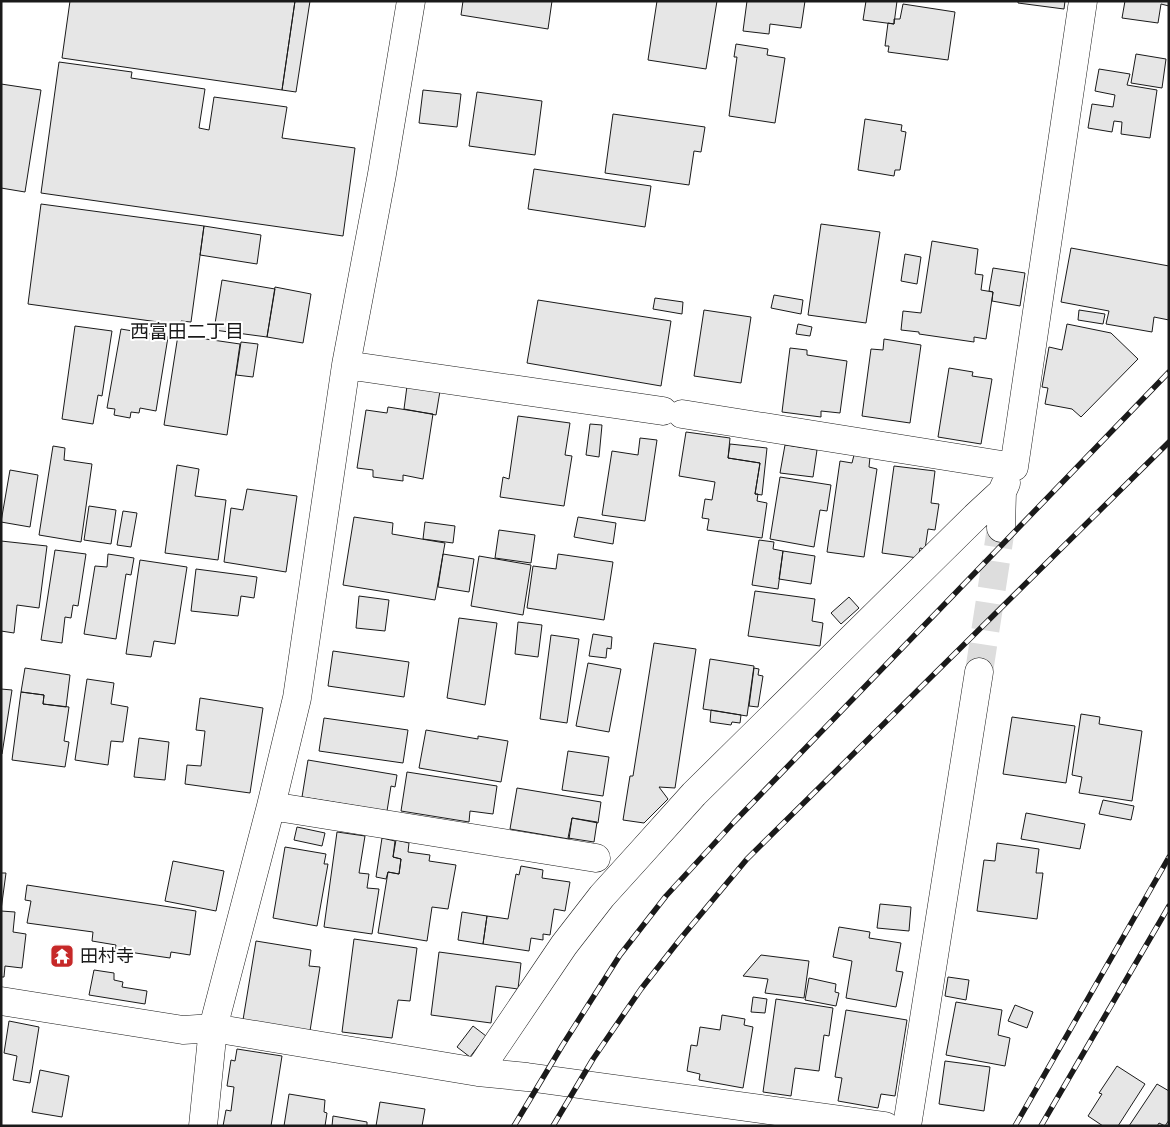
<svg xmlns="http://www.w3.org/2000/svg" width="1170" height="1127" font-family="'Zilla Slab','Noto Sans JP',serif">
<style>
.building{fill:#e6e6e6;stroke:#1a1a1a}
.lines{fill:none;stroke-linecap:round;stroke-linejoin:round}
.minor-tunnel{stroke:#ddd;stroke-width:28;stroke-dasharray:28 14;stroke-linecap:butt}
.minor-casing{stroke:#1a1a1a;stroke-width:29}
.minor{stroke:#fff;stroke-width:28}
.rail-casing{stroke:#1a1a1a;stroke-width:5.5}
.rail{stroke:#fff;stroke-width:4;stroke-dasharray:11;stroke-linecap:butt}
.labels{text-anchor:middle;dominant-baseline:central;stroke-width:4;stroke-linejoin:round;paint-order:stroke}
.poi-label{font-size:18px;fill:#1a1a1a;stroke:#fff;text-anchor:start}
.neighbourhood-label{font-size:19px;fill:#1a1a1a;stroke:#fff}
</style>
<rect width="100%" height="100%" fill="#fff"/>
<path class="building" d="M70 1H295L282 90 62 58Z
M295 1H310L296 92 282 90Z
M463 1H552L548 29 461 15Z
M657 1H717L706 69 648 60Z
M747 1H805L801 28 770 24 769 34 743 31Z
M866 1H897L894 24 863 20Z
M1018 1H1065L1064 9 1018 3Z
M1125 1H1169V6L1161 4 1158 23 1122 18Z
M903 4 955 12 948 60 888 52 889 46H885L888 23 894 24V19H900Z
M736 44 768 49 767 55 785 58 775 123 729 116 737 57H734Z
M1136 54 1166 59 1162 88 1131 83Z
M59 62 132 72 131 78 205 89 199 128 209 130 214 97 287 107 282 138 355 148 343 236 41 193Z
M1099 69 1130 74 1127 85 1157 90 1150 138 1121 134 1122 122 1114 121 1112 132 1088 128 1092 104 1113 107 1115 95 1095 91Z
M1 84 41 90 25 192 1 188Z
M423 90 461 94 457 127 419 123Z
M477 92 542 101 535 155 469 146Z
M613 114 705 127 701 152 694 151 689 185 605 173Z
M865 119 902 125 901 131 906 132 900 170H895L894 176 858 170Z
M534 169 651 186 645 227 528 209Z
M41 204 204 226 191 322 181 321 180 325 28 304Z
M821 224 880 232 866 323 808 315Z
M204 226 261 235 257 264 200 255Z
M932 241 978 249 975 274 983 275 981 290 993 292 986 339 974 337V342L919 334V332L901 330 903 311 921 313Z
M1071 248 1169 266V320L1154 317 1152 332 1106 324 1109 311 1061 302Z
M905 254 921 257 917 284 901 281Z
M993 268 1025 273 1020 306 992 301 993 292 989 291Z
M222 280 275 289 267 337 214 330Z
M275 287 311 294 303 343 267 337Z
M774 295 803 300 801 314 771 308Z
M655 298 683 302 682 314 653 309Z
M538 300 671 321 661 386 527 363Z
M704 310 751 317 741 383 694 376Z
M1079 310 1105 314 1103 324 1078 320Z
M798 324 812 327 810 336 796 334Z
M1067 324 1111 333 1138 359 1081 417 1072 409 1045 404 1048 388 1042 387 1049 347 1062 350Z
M75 326 112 331 102 396 98 395 93 424 62 419Z
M121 329 168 337 156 411 140 408 139 413 131 412 130 418 114 415 115 409 107 408Z
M178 335 240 344 227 435 164 425Z
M884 339 921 345 910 423 862 416 871 349 883 350Z
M241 342 258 344 253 377 236 375Z
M790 348 807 350V355L847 361 840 413 821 411V417L782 412Z
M949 368 973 372 972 376 992 379 981 444 938 437Z
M407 386 440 391 436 415 404 409Z
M388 407 433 414 423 479 403 475V481L373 477V470L357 468 366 410 387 413Z
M518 416 570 423 565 455 572 456 564 506 500 497 503 477 509 479Z
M590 424 602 425 599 457 586 455Z
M686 432 730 438 728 458 760 463 755 494H758L757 501 767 503 762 538 707 530 709 519 702 518 705 499 712 500 715 482 679 476Z
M640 438 657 440 645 521 602 515 612 451 638 455Z
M730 444 767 448 762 495 755 494 760 463 728 458Z
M785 445 817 450 813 477 780 473Z
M53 446 65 448 64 460 92 464 81 542 39 535Z
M854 455 870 457 869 467 877 469 864 557 827 552 840 461 852 463Z
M177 465 199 469 195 496 226 500 218 560 165 553Z
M894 466 935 471 931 503 939 504 935 530 928 529 925 549 920 548 918 558 882 553Z
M10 470 38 475 30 527 1 522Z
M780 477 831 485 827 511 820 510 814 547 770 539Z
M247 489 297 496 286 572 224 562 231 508 243 510Z
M89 506 116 510 111 544 84 540Z
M123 511 137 513 131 547 117 545Z
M354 517 393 523 392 534 445 543 435 600 343 585Z
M578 517 616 523 613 544 574 537Z
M425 522 455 526 453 543 423 539Z
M499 530 535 535 531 563 495 558Z
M759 540 774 542 773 549 783 551 778 589 752 585Z
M1 541 47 546 39 608 17 605 14 633 1 631Z
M55 550 86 554 78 606 73 605 71 618 65 617 62 643 41 640Z
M783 551 815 556 811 584 779 579Z
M108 554 134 558 131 575 126 574 116 639 84 634 95 566 107 567Z
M443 554 474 559 469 592 438 587Z
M558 554 613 562 604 620 527 608 533 566 556 569Z
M479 556 531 565 523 615 471 606Z
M140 560 187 567 175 644 154 641 151 657 126 654Z
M196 569 257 577 254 598 241 596 238 616 191 611Z
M755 591 815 599 812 621 823 623 820 646 748 636Z
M359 596 389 600 385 631 356 628Z
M849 597 859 608 841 624 831 613Z
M459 618 497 623 485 705 447 698Z
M518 622 542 625 538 657 515 654Z
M593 634 612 637 611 649 607 648 606 658 589 656Z
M551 635 579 639 567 723 540 719Z
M654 643 696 649 675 788 659 787 668 799 644 823 623 820 630 776H633Z
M333 651 409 662 404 697 328 686Z
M710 659 754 666 747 716 703 709Z
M588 663 621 669 609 732 576 726Z
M25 668 70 675 66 707 43 704 44 695 21 692Z
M754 668 759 669 758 675 763 676 758 707 749 706Z
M87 679 114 683 111 704 128 707 123 742 111 741 108 765 75 760Z
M1 689 12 690 2 754H1Z
M21 692 44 695 43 704 69 707 64 741 69 742 65 767 12 760Z
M200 698 263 708 250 793 185 784 187 765 201 766 205 731 196 730Z
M711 710 741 715 740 723 732 722 731 725 710 722Z
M1081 714 1100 717 1099 724 1142 731 1132 801 1079 793 1082 777 1072 775Z
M1012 717 1075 726 1066 783 1003 774Z
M324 718 408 730 403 763 319 751Z
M426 730 478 739V736L508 741 501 782 419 768Z
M139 738 169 742 165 780 134 777Z
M568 751 609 757 603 796 562 790Z
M308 760 397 775 395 787 391 786 387 811 302 797Z
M407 772 497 786 493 814 470 811 469 822 401 811Z
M517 788 601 802 598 823 572 818 569 839 510 829Z
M1103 800 1134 806 1131 820 1099 814Z
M1026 813 1085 824 1080 849 1021 839Z
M572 818 597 822 594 842 568 838Z
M297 827 325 833 322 846 294 840Z
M337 832 365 836 359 873 369 874 367 888 379 889 372 934 324 927Z
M382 838 395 841 393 857 401 859 399 874 388 872 386 879 376 877Z
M396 840 409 843 408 852 430 855 429 861 456 865 448 909 432 907 427 941 378 933 388 872 399 874 401 859 393 857Z
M997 843 1039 849 1036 873H1043L1037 919 977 911 984 860 995 861Z
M285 847 326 854 324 864H328L317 926 273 918Z
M173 861 224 871 216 911 165 901Z
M521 866 543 870 542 878 570 882 565 911 554 909 550 935 543 934V940L531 938 529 951 483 944 487 916 508 919 516 874 519 875Z
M1 873H6L1 910Z
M27 885 196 911 190 955 171 952 170 958 115 950 116 945 92 941 93 932 27 923 31 901 25 900Z
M880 904 911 907 909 931 877 928Z
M1 911 15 912 13 932 26 934 22 968 5 966 4 977H1Z
M462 912 487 916 483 944 458 940Z
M839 927 870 932 869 938 901 943 896 971 903 972 896 1007 846 998 852 961 833 957Z
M354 939 417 948 410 1001 398 1000 392 1038 342 1032Z
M256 941 311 950 309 966 320 967 310 1031 243 1020Z
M439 952 521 963 518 989 496 986 491 1023 431 1015Z
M761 955 809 961 804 998 765 993 768 979 743 976Z
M94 970 114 973V980L123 982 122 987 147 991 145 1004 89 995Z
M948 977 969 980 966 1000 945 996Z
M809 978 836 984 835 992 839 993 836 1006 805 1000Z
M753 997 767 999 765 1013 751 1012Z
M776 999 833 1008 829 1036 824 1035 819 1071 795 1068 791 1096 763 1092Z
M956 1002 1002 1010 998 1035 1010 1038 1005 1066 946 1055Z
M1015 1005 1033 1012 1027 1028 1008 1021Z
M846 1010 907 1020 895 1096 881 1094 878 1108 838 1101 842 1078 835 1077Z
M722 1015 745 1019 744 1025 753 1027 743 1088 699 1080 700 1074 687 1071 691 1045 697 1046 700 1027 720 1030Z
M9 1021 39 1027 30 1083 13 1080 17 1056 4 1053Z
M473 1026 486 1036 470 1057 457 1047Z
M237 1049 282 1056 271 1126H223L226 1110 231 1111 234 1087 227 1086 231 1060 235 1061Z
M945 1061 990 1067 984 1111 939 1104Z
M1117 1066 1145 1084 1118 1126H1103L1088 1116 1102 1094 1099 1093Z
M40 1070 69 1076 62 1117 32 1112Z
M1157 1084 1169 1091V1120L1165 1126 1159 1123 1157 1126H1129Z
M289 1094 325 1100 324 1112 327 1113 325 1126H284Z
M380 1102 425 1109 422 1126H376Z
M333 1116 367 1122V1126H332Z"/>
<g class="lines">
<path class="minor-tunnel" d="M979 672 1001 528"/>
<g class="minor-casing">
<path id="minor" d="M346 365 663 411
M682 414 1014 467 1083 1
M1001 528 1002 492 1006 483
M271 806 596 858
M1 1001 183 1030 213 1028 478 1072 527 1077 885 1126
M478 1072 564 945 602 896 641 853 694 794 975 517 1002 492
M203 1126 213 1028 271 806 297 698 346 365 382 174 411 1
M907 1126 979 672"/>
</g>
<use href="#minor" class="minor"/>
<g class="rail-casing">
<path id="rail" d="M514 1126 562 1046 620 955 666 896 734 822 1169 372
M553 1126 593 1059 641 989 681 938 747 859 1169 442
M1015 1126 1169 857
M1041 1126 1169 906"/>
</g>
<use href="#rail" class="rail"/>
</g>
<defs>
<g id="temple-square" transform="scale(1.25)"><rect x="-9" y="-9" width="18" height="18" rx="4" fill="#c62828" stroke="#fff"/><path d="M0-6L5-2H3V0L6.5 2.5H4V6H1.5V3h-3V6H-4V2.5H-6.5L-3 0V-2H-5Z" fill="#fff"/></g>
</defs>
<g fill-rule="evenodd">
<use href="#temple-square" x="62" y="956"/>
</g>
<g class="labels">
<g class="poi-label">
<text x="80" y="956">田村寺</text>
</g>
<g class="neighbourhood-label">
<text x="187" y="331">西富田二丁目</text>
</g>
</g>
<rect width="1170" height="1127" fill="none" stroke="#1a1a1a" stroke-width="5"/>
</svg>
